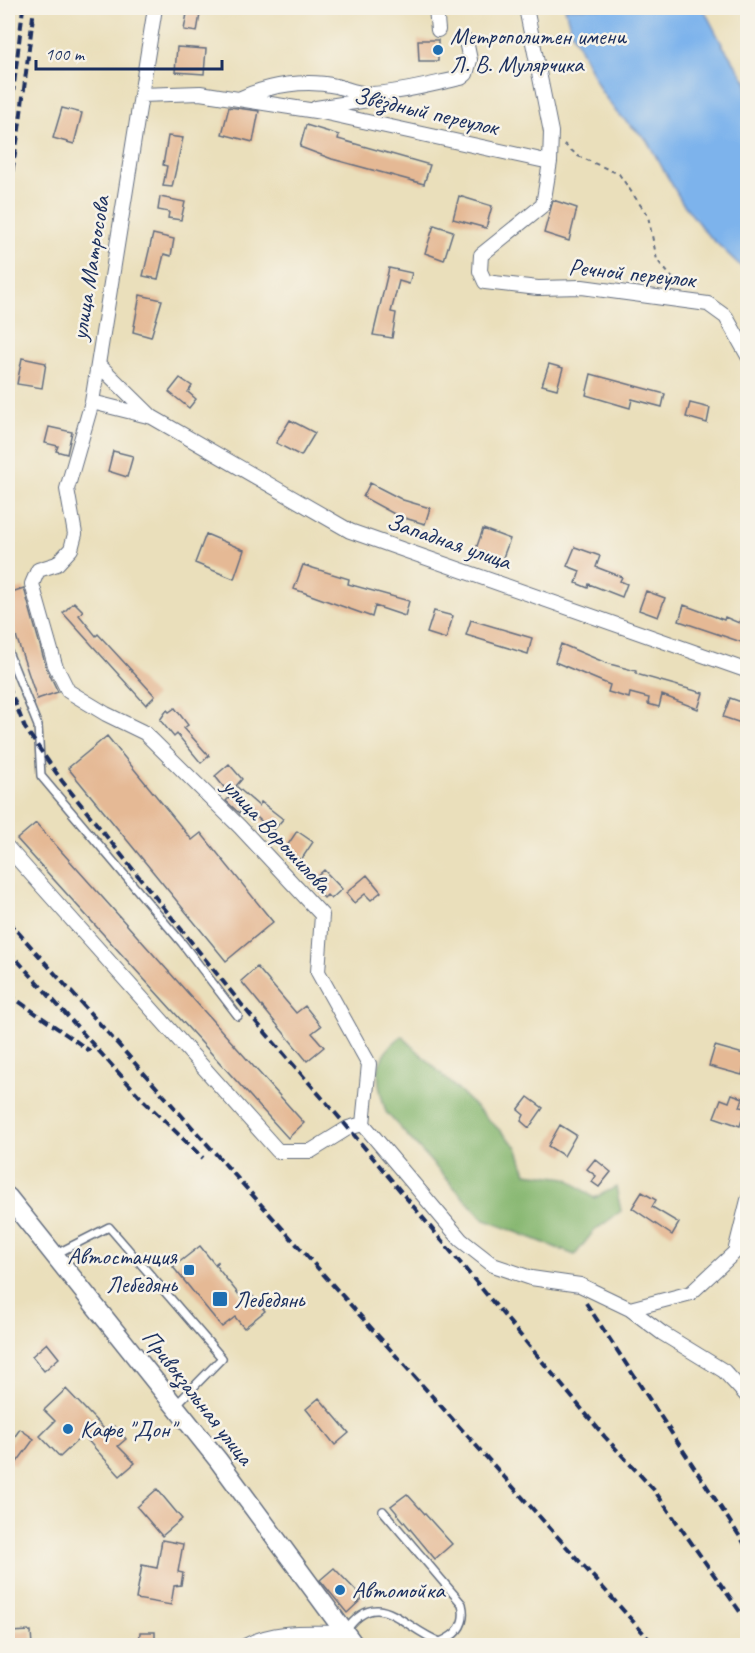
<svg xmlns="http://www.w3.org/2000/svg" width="755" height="1653" font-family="Caveat,sans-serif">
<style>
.forest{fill:#87b771;stroke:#517368;stroke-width:1.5}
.water{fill:#7db3ec;stroke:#4c71a5;stroke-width:1.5}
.building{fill:#e5b995}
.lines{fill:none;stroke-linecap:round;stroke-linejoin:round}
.lane-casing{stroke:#636d7f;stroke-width:10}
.street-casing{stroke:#636d7f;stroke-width:16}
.secondary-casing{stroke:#636d7f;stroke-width:21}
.path{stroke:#636d7f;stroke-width:2;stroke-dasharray:4.5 4.5;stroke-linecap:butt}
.lane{stroke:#fff;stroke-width:7}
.street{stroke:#fff;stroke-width:14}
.secondary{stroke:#fff;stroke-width:18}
.rail{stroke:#1b2f5e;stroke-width:4;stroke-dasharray:9 4.5;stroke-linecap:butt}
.poi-dot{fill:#1f6fb2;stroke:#f7f3e8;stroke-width:2}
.labels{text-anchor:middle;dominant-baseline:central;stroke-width:5;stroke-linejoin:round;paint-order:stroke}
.poi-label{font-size:24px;fill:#1b2f5e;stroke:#f7f3e8;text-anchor:start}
.street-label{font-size:24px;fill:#1b2f5e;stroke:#f7f3e8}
</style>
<rect width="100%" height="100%" fill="#f7f3e8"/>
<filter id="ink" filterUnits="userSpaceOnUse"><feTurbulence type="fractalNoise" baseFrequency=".0167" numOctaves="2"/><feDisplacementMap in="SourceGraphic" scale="12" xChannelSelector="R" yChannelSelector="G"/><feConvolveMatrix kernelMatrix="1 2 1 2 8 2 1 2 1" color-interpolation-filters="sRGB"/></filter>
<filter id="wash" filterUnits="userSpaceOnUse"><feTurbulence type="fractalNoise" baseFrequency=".008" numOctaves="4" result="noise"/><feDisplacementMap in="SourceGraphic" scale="24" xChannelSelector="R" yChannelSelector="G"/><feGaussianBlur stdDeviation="1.35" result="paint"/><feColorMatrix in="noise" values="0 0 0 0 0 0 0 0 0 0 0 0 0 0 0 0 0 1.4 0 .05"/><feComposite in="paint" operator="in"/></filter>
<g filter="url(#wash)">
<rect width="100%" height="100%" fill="#eadfbb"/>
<path class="forest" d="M402 1036 517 1147 526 1173 567 1178 594 1198 616 1187 621 1211 593 1232 575 1255 483 1219 386 1112C376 1078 371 1059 402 1036Z"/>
<path class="water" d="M565 8H703L723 46 747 82V272L706 233 682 202 646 139 617 113 601 91 571 30Z"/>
<g id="blocks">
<path class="building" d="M188 8H201L197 32 184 30Z
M418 40H438V61H419Z
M177 47 206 49 204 74 175 72Z
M229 107 259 111 253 142 222 134Z
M62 108 82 113 74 144 53 138Z
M306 125 339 135 338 139 430 165 424 184 332 159 300 147Z
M168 136 183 138 172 187 163 186 167 166 163 165Z
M459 196 492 206 486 228 453 219Z
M160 197 185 202 181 220 168 218 169 212 158 210Z
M553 200 577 208 569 241 544 233Z
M434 225 453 231 444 260 425 253Z
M153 234 174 239 171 256 164 254 158 279 143 276Z
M389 268 412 273 409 284 399 281 391 312 396 313 392 338 373 335Z
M140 295 162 300 151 337 133 332Z
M22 358 46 363 42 388 17 384Z
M549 364 563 368 557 389 542 385Z
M591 374 665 394 662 407 632 399 630 408 586 395Z
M180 378 192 386 188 392 196 399 189 408 169 392Z
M690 403 710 408 707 423 686 417Z
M290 420 315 433 301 456 276 443Z
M49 427 72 432 67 454 56 451 58 446 45 443Z
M113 451 133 456 127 477 108 471Z
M370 483 403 500 430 508 425 524 398 516 363 497Z
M483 529 510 539 502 560 476 549Z
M206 534 244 550 234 579 195 563Z
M575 547 600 556 596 567 622 577 620 581 627 584 622 597 589 584 588 588 576 583 580 571 567 566Z
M303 565 349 579 348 584 409 601 405 616 375 606 372 617 294 589Z
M24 588 46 667 58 692 37 699 8 612V593Z
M646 591 665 598 658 617 639 610Z
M74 602 83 611 79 615 96 636 98 634 155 696 146 705 63 613Z
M746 603 747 644 679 621 684 605 724 620 725 617 739 623Z
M434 611 453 616 446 639 427 633Z
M471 620 532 638 528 654 466 635Z
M561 644 606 663 636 671V674L703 693 698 709 662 695 659 707 648 704 649 698 630 693 629 698 608 692 610 685 555 662Z
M730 698 747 704V725L723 717Z
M175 708 188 725 184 728 209 756 201 763 177 734 174 737 160 720 167 710 169 712Z
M107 736 192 840 201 833 273 922 226 961 68 768Z
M229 764 242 779 236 786 259 806 261 802 283 819 273 831 245 807 239 813 226 801 231 796 215 776Z
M36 823 304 1123 288 1138 17 839Z
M297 831 313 842 301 860 285 849Z
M324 870 342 889 331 899 327 895 324 898 310 883Z
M367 875 381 892 371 900 365 894 354 903 346 893Z
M257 967 296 1013 305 1006 321 1026 312 1033 324 1047 307 1061 241 981Z
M715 1046 747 1055 742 1075 709 1066Z
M732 1094 743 1098 740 1107 746 1108 740 1126 714 1117 721 1099 729 1102Z
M528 1097 543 1108 529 1128 521 1121 524 1115 518 1110Z
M560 1125 576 1135 564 1156 548 1146Z
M595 1159 611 1172 599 1187 592 1182 596 1176 587 1169Z
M642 1192 656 1200 652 1207 679 1223 672 1235 632 1208Z
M200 1246 244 1301 252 1295 265 1311 244 1328 235 1317 222 1327 173 1267Z
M47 1343 59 1358 44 1371 32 1356Z
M66 1389 107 1432 114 1426 126 1439 118 1446 135 1463 120 1476 83 1435 60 1457 40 1436 55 1421 44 1410Z
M319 1398 349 1433 335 1445 306 1409Z
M20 1429 34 1439 15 1465 8 1460V1446Z
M157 1489 182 1519 162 1536 137 1507Z
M407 1494 452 1544 435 1559 391 1506Z
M162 1540 183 1544 178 1572 183 1573 181 1585 174 1586 171 1605 136 1599 142 1565 157 1568Z
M334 1568 363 1598 347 1613 320 1580Z
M31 1631 32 1646H8V1632Z
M140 1632H155V1646H139Z"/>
</g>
</g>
<g filter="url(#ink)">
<use href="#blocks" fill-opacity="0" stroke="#636d7f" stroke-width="1.5"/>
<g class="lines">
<g class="lane-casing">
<path id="lane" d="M8 29 10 8
M8 652 38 726 41 776 182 943 238 1016
M56 1254 109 1227 222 1358 176 1405
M345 1632C378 1584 401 1627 440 1642 457 1635 467 1624 462 1604L383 1511"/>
</g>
<g class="street-casing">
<path id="street" d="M155 8 92 402 67 489 75 534 71 549 57 564 38 570 32 584 55 665 68 691 106 714 145 733 240 827 322 915 318 972 369 1064 363 1124 461 1240 493 1265 531 1278 580 1285 630 1309 662 1333 724 1371 748 1397
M436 8 438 30
M526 8 551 132 550 162
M141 95 200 93 322 112 550 162 543 205 481 255 480 271 485 282 538 288 582 287 708 304 726 317 748 356
M241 98C269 85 306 79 336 86 348 89 357 94 371 94 400 93 432 84 461 78L466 74 470 60 466 41
M316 108 368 100
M92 402 152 417 98 364
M152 417 350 531 748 671
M8 848 278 1151H311L348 1128 363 1124
M630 1309 691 1293 735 1252 748 1200
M245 1646C275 1629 310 1633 344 1633"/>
</g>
<g class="secondary-casing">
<path id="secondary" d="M8 1197 218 1460 355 1646"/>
</g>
<path class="path" d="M564 144 578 156 619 174 648 216 657 260 681 288
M215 1264 222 1259"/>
<use href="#lane" class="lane"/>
<use href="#street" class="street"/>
<use href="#secondary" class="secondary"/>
<path class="rail" d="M8 136 23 8
M8 198 19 129 34 8
M8 685 25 728 62 781 250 1015 344 1123 605 1437 654 1490 748 1623
M8 921 655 1646
M8 950 143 1100 203 1158
M8 994 90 1051
M586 1303 748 1549"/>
</g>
</g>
<g class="poi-dot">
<circle cx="438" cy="50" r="6"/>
<rect x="183" y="1264" width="12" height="12" rx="3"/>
<rect x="212" y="1291" width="16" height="16" rx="3"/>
<circle cx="68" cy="1429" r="6"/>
<circle cx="340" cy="1590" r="6"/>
</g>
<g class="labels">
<g class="poi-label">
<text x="450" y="36">Метрополитен имени<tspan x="450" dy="28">Л. В. Мулярчика</tspan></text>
<text x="177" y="1256" text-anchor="end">Автостанция<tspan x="177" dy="28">Лебедянь</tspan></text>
<text x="234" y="1299">Лебедянь</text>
<text x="80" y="1429">Кафе "Дон"</text>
<text x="352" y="1590">Автомойка</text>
</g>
<g class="street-label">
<text transform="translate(426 111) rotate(13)">Звёздный переулок</text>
<text transform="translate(90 268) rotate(-81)">улица Матросова</text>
<text transform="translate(632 273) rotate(6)">Речной переулок</text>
<text transform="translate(449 541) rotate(19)">Западная улица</text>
<text transform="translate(277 835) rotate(47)">улица Ворошилова</text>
<text transform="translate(198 1397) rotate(52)">Привокзальная улица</text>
</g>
</g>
<rect width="755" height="1653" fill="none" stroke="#f7f3e8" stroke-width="30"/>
<path d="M36 60v9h186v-9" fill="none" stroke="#1b2f5e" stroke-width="3"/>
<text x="45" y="60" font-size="18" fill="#1b2f5e" stroke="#f7f3e8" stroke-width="4.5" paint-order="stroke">100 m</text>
</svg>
